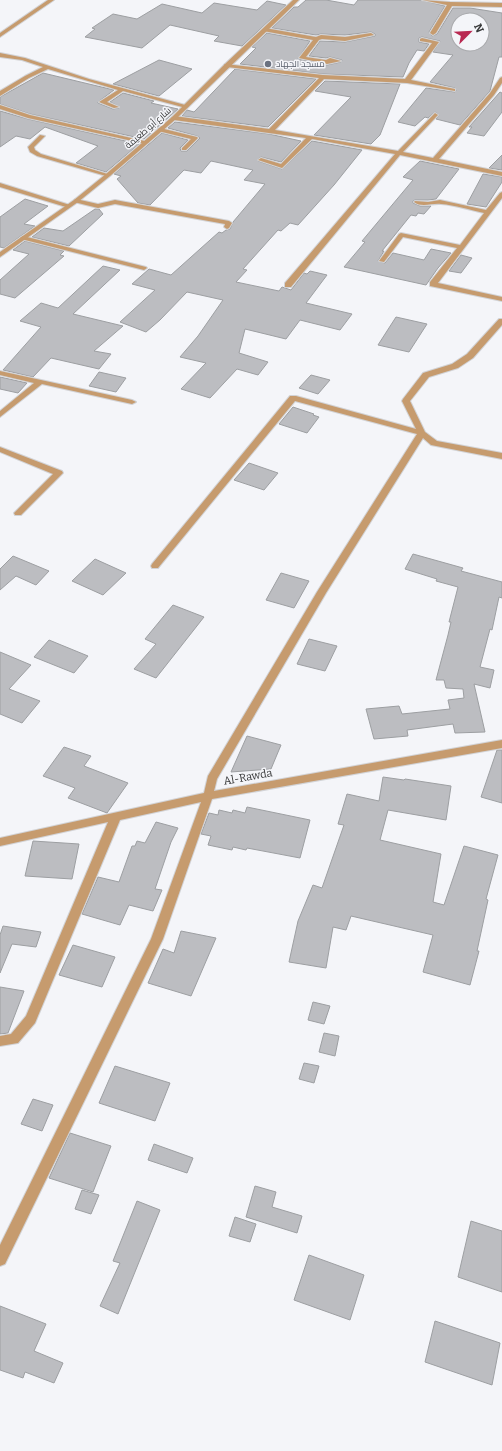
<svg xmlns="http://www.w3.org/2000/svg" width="502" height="1451" font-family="Bitter,Cairo,serif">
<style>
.building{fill:#bcbdc1;stroke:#9d9fa2;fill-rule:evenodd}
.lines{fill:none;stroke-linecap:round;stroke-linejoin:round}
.minor-casing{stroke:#d2d3d6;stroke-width:2}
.tertiary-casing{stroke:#d2d3d6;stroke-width:2}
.minor{fill:#c69b6e;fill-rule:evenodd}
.tertiary{fill:#c69b6e;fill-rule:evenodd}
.worship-dot{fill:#6b7280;stroke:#f4f5f9;stroke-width:1.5}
.labels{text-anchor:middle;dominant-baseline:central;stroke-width:3;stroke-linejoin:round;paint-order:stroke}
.far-worship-label{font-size:9px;fill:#5b616d;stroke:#f4f5f9;text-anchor:start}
.far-street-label{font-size:9px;fill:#373839;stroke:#f4f5f9}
.street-label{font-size:11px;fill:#373839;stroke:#f4f5f9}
</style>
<rect width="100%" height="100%" fill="#f4f5f9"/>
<path class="building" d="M306 0H326L354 5 358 0H421L445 6 429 32 432 36 437 34 453 8H470L502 13V57H499L490 91 460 125 436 119 439 115 435 112 428 118 425 117 415 126 398 122 426 88 455 92 456 91 455 88 430 82 453 55 433 52 440 41 422 37 419 38V42L429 44 424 51 417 50 409 63 403 77 323 74 240 64 256 48 252 47 267 33 310 41 298 59 327 65 341 62 342 60 330 57 326 58 309 56 320 41 345 42 375 36V34L371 32 345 35 321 34 316 35 272 28 294 7H298ZM458 20H482V44H458Z
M267 1 286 5 242 46 214 41 219 36 170 25 142 48 85 37 95 29 92 28 113 14 137 19 162 4 202 13 214 3 257 10Z
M159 60 192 69 159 96 113 84Z
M235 69 316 79 268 127 182 116 187 110 194 112Z
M43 73 114 90 98 102V103L113 109 119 108 120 107 110 102 123 93 154 101 151 103 178 109 144 139 30 114 0 104V97Z
M325 81 400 84 380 135 371 144 314 135 351 97 315 91Z
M500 92 502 93V112L484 136 467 133 472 127H469Z
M0 111 28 119 139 144 106 172 76 163 98 146 45 127 30 139 16 136 0 147Z
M175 122 269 134 301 141 281 162 261 157 257 160 258 161 282 169 312 141 362 150 334 185 298 225 290 223 281 231 278 230 243 269 247 270 236 282 279 291 282 287 291 290 304 273 307 274 310 271 327 275 306 303 352 314 340 330 300 320 286 339 245 329 239 353 268 362 258 375 237 369 210 398 181 389 206 363 180 357 198 336 223 300 187 292 160 320 146 332 120 322 155 290 132 284 149 269 171 275 219 232 222 233 226 230 230 229 233 222 265 184 244 180 253 170 211 161 201 173 184 170 150 205 138 203 117 179 121 176 114 174 162 133 188 140 180 148 181 151H187L200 138 197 136 168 128Z
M502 155V170L489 168Z
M420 161 459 169 436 199 428 200H415L413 201V203L420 206H431L424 214 418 213 416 216 411 215 382 251H384L378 261 385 263 393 253 424 260 431 249 451 253 438 268 426 285 344 267 365 242 362 241 413 180 403 177Z
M483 174 502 177V182L486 207 467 204Z
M25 199 48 206 24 224 35 226 4 248 0 247V217Z
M95 209H99L103 214 69 246 32 237 44 228 63 231Z
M25 241 64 251 60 255 64 256 15 298 0 294V280L29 254 13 250Z
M461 255 472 258 461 273 449 271Z
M103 266 120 270 73 314 123 326 94 351 111 354 99 369 51 358 33 377 3 370 41 327 20 321 41 303 58 308Z
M396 317 427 324 409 352 378 345Z
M99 372 126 378 116 392 89 386Z
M311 375 330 380 318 394 299 388Z
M0 377 27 383 18 393 0 389Z
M293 407 314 414 313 415 319 417 307 433 279 424Z
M249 463 278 473 264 490 234 480Z
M413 554 463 568 461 571 502 582V598L499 597 492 630 490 629 480 667 494 670 490 688 474 684 485 732 455 733 453 724 407 730 408 736 374 739 366 709 399 706 402 714 450 709 448 700 464 698 463 689 446 688 444 680H436L448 635 451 622H449L458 587 436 581 437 579 405 569Z
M13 556 49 571 36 585 16 576 0 590V569Z
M95 559 126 573 103 595 72 581Z
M281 573 309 581 294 608 266 600Z
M173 605 204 617 156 678 134 669 156 644 145 639Z
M309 639 337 646 325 671 297 664Z
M49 640 88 656 74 673 34 657Z
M0 652 31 665 9 689 40 701 22 723 0 714Z
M247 736 281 745 271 769 231 772Z
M64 747 91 756 84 766 128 783 107 813 68 798 75 788 43 776Z
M497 750H502V803L481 797Z
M383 777 404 780 405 779 451 786 446 820 388 810 380 840 441 854 433 902 444 905 464 846 498 855 486 899 488 900 477 951H479L470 985 423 972 433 935 351 916 346 930 333 927 326 968 289 962 298 921 313 885 322 888 344 825 338 824 347 794 379 801Z
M247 807 310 820 300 858 247 848 246 850 233 847 232 850 208 845 211 836 201 834 209 813 218 815 219 810 232 813 233 810 245 813Z
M156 822 178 828 171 842 155 889 162 890 153 911 129 905 120 925 82 914 98 877 119 882 132 846H135L137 841 145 843Z
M33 841 79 844 72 879 25 876Z
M3 926 41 932 36 947 12 944 0 973V935Z
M181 931 216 938 191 996 148 983 163 949 174 953Z
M73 945 115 957 102 987 59 975Z
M0 987 24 991 8 1033 0 1034Z
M313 1002 330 1006 324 1024 308 1020Z
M324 1033 339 1036 335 1056 319 1052Z
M304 1063 319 1066 314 1083 299 1079Z
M115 1066 170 1083 155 1121 99 1103Z
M33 1099 53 1105 42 1131 21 1124Z
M70 1133 111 1146 93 1192 49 1178Z
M154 1144 193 1158 187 1173 148 1160Z
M255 1186 276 1192 272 1207 302 1216 297 1233 246 1217Z
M82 1190 99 1195 91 1214 75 1209Z
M137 1201 160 1210 118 1314 100 1306 120 1263 113 1261Z
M235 1217 256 1224 250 1242 229 1236Z
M471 1221 502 1231V1292L458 1277Z
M309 1255 364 1275 350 1320 294 1300Z
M0 1306 46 1324 34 1351 63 1363 54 1383 25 1372 23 1378 0 1370Z
M435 1321 500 1343 492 1385 425 1362Z"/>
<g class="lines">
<g class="minor-casing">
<path id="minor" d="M48 0H54L0 37V33Z
M422 0 450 2 502 3V7L452 6 436 33 433 35 430 33 447 5Z
M265 28 316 37 321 35 345 37 371 33 374 35 345 41 322 39 319 40 306 57 326 60 330 58 341 61 327 64 299 58 313 40 263 31 262 30Z
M422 38 439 42 411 80 455 89V91L407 83 324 79 275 130 398 151 435 113 438 115 437 116 403 152 433 158 490 93 500 78 502 77V83L494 95 439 159 502 172V176L400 155 291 287H285V283L395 154 312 139 282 168 258 160 261 158 281 164 306 138 174 120 171 118 174 116 269 129 319 78 227 67 224 65 225 64 323 75 405 79 432 43 420 41V39Z
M0 53 25 58 89 79 189 106 186 108 123 91 107 102 119 107 114 108 99 102 118 90 48 69 29 78 0 96V91L25 76 43 67 22 60 0 57Z
M0 105 30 115 149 142 146 144 28 118 0 109Z
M160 128 197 137 198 138 186 150H182V148L191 139 158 131V129Z
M40 135 45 136 34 147 35 150 41 154 111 175 106 176 37 156 30 152 28 147Z
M0 183 70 205 71 206 66 207 0 187Z
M502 192V198L438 283 502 297V301L430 286V282L457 248 403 237 384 262 379 261 399 234 401 233 460 245 484 213C470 210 455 205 441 204 431 203 422 208 414 202L415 201 428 202 440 200 486 210 500 193Z
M76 199 98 204 115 200 229 221 232 223 229 228 227 229 224 227 225 224 115 204 98 208 74 202V200Z
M23 236 146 267 147 268 144 270 21 239 20 238Z
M499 319H502V325L473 358 458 368 429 377 410 401 425 432 437 441 502 453V459L431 445 423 438 326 593 217 779 214 791 502 740V748L212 799 163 939 5 1264 0 1266V1245L151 939 201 802 120 820 35 1023 18 1043 0 1046V1036L11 1034 26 1016 108 822 0 846V838L204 793 208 776 317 592 417 434 295 401 158 568H152L151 566 152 564 290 396H296L416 429 402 401 403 399 423 373 452 364 467 354Z
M0 371 132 400 136 402 132 404 42 384 0 417V411L34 383 0 375Z
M0 447 62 471 63 473 21 515H15L14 513 53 474 0 452Z"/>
</g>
<g class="tertiary-casing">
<path id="tertiary" d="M293 0H299L176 119 110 176 78 202 0 257V252L74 200 106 174 172 117 225 64Z"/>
</g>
<use href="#minor" class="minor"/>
<use href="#tertiary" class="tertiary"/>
</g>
<circle class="worship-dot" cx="268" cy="64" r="4"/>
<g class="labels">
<g class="far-worship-label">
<text x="276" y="64">مسجد الجهاد</text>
</g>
<g class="far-street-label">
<text transform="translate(148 128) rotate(-41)">شارع أبو طعيمة</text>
</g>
<g class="street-label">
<text transform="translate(248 777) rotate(-10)">Al-Rawda</text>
</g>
</g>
<g transform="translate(470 32) rotate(66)"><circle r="19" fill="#f4f5f9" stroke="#a8a9ac"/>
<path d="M0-3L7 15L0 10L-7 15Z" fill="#b92952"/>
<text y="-6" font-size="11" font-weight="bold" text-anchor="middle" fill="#373839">N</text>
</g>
</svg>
